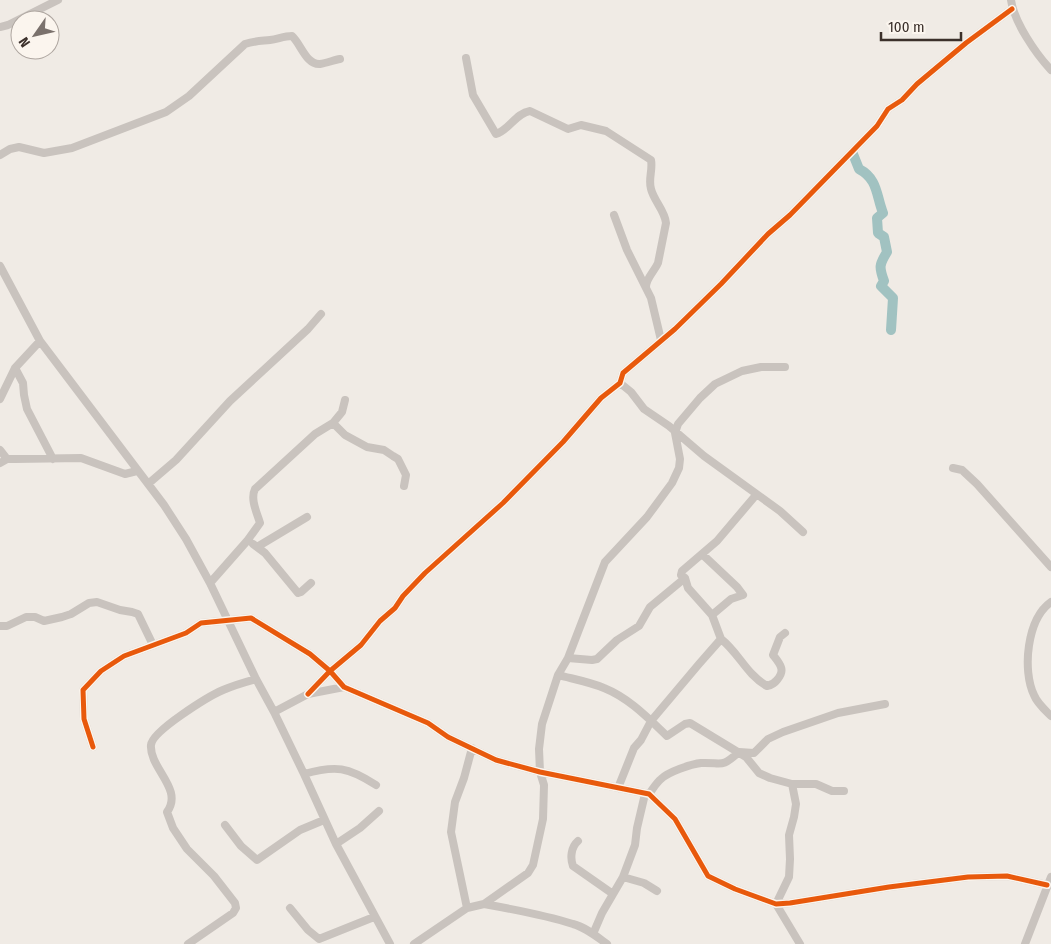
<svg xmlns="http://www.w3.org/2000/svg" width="1051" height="944" font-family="'Fira Sans Condensed',sans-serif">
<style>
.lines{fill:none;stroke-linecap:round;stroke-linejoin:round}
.river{stroke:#a1c2c1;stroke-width:10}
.minor{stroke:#c9c3be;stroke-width:8}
.cycleway-casing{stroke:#fbf5ee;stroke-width:8}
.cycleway{stroke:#e8590c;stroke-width:5}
</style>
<rect width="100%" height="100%" fill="#f0ebe5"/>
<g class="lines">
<path class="river" d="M853 154 859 169C878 179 876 195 883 213L877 218 878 233 884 237 887 252C879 265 879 267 884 281L881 286 893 298 891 330"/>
<path class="minor" d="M1011 0C1014 22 1036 54 1051 70
M0 27 8 25 58 0
M466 58 473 95 496 134C509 130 516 113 530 111L568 129 581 125 606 131 651 160C653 170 648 179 651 189 654 201 665 211 666 223L658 263C654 272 646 278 646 287
M0 155 10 149 19 147 44 153 72 148 166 112 189 96 245 44C254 41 261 41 270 40 278 39 284 36 292 36 301 44 306 65 320 64 327 63 334 60 340 59
M614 215 627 250 651 298 661 340
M0 266 40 341 164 505 186 539 210 583 256 679 274 712 304 774 336 844 390 944
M15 368 23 383 24 395 27 409 53 459
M620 383 631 392 644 409 669 426 704 456 780 511 803 532
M0 399 15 368 40 341
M333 423 345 435 367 447 384 450 393 456 398 459 406 475 404 486
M0 450 7 459
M0 463 7 459H15L81 458 125 474 137 471
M953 468 962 470 977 484 1051 567
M148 484 176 460 230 401 308 329 321 314
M253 544 257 547 307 517
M257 547 265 553 298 593 301 592 311 583
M702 554 737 587 743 595 731 599 712 615
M210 583 247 541 260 523C257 513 250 499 255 489L315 434 333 423 342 412 345 400
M1051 602C1027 619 1022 670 1034 695 1037 703 1045 710 1051 716
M0 626H7L26 617H35L44 621 62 617 71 614 89 603 97 602 120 610 132 612 138 614 153 645
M721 639C739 653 746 674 767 686 772 685 774 684 777 680 786 670 780 664 773 655L780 637 785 633
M568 658 592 660 597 659 617 640 639 626 650 607 685 578
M558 675C573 679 590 682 604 688 629 698 648 718 667 736L685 724 690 723 746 757 759 773 770 778 792 784H816L832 791H844
M308 694 330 671 361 645 380 621 395 608 403 596 425 573 503 503 563 442 601 398 620 383 623 373 675 329 721 284 768 234 790 215 877 126 888 109 902 100 917 84 966 43 1012 9
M274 712 308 694 344 687
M93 747 84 719 83 690 101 671 124 656 186 633 201 623 251 618 310 654 330 671 344 687 428 723 448 737 496 760 540 772 649 794 675 819 708 876 735 889 776 904 790 903 889 887 968 877 1007 876 1047 885
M304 774C336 765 348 767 376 785
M618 788 634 748 641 740 651 721 699 664 721 639 712 615 688 588 685 578 681 575 682 571 717 541 756 495
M649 794C653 789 656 783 661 779 668 772 691 764 701 763 723 762 720 769 739 752L754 753 768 739 783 732 838 713 885 704
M225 825 241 846 257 860 300 830 324 820
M578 841C571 847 570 858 573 866L613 894
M336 844 360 828 379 811
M623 877 644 883 657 891
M484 904C512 909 545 915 573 924 585 927 596 936 607 944
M776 904 789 877 790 859 789 835 794 817 796 804 792 784
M776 904 800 944
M290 908 308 930 319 939 374 917
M467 908 451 832 455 802 464 778 472 748
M593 934 602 913 623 877 635 845 637 828 645 794
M188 944 233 913 236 908 235 903 214 876 187 849 173 828 167 812C184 789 149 768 151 745 152 731 209 696 223 690 234 685 245 682 256 679
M414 944 467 908 484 904 528 873 533 865 543 819 544 785 540 772 539 749 542 724 558 675 568 658 605 562 647 517 672 483 679 468 680 459 675 433 678 424 700 398 715 384 742 371 761 367H785
M1025 944 1051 877"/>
<g class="cycleway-casing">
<path id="cycleway" d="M308 694 330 671 361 645 380 621 395 608 403 596 425 573 503 503 563 442 601 398 620 383 623 373 675 329 721 284 768 234 790 215 877 126 888 109 902 100 917 84 966 43 1012 9
M93 747 84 719 83 690 101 671 124 656 186 633 201 623 251 618 310 654 330 671 344 687 428 723 448 737 496 760 540 772 649 794 675 819 708 876 735 889 776 904 790 903 889 887 968 877 1007 876 1047 885"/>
</g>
<use href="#cycleway" class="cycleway"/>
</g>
<g transform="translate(35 35) rotate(236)"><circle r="24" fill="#fbf5ee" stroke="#aea6a0"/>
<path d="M0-4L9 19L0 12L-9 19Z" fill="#7a716c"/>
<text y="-8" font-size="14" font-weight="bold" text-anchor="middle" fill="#3b302b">N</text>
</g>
<path d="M881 32v8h80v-8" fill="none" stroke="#3b302b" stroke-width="2.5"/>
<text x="888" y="32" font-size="15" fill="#3b302b" stroke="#fbf5ee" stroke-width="4" paint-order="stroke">100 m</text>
</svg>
